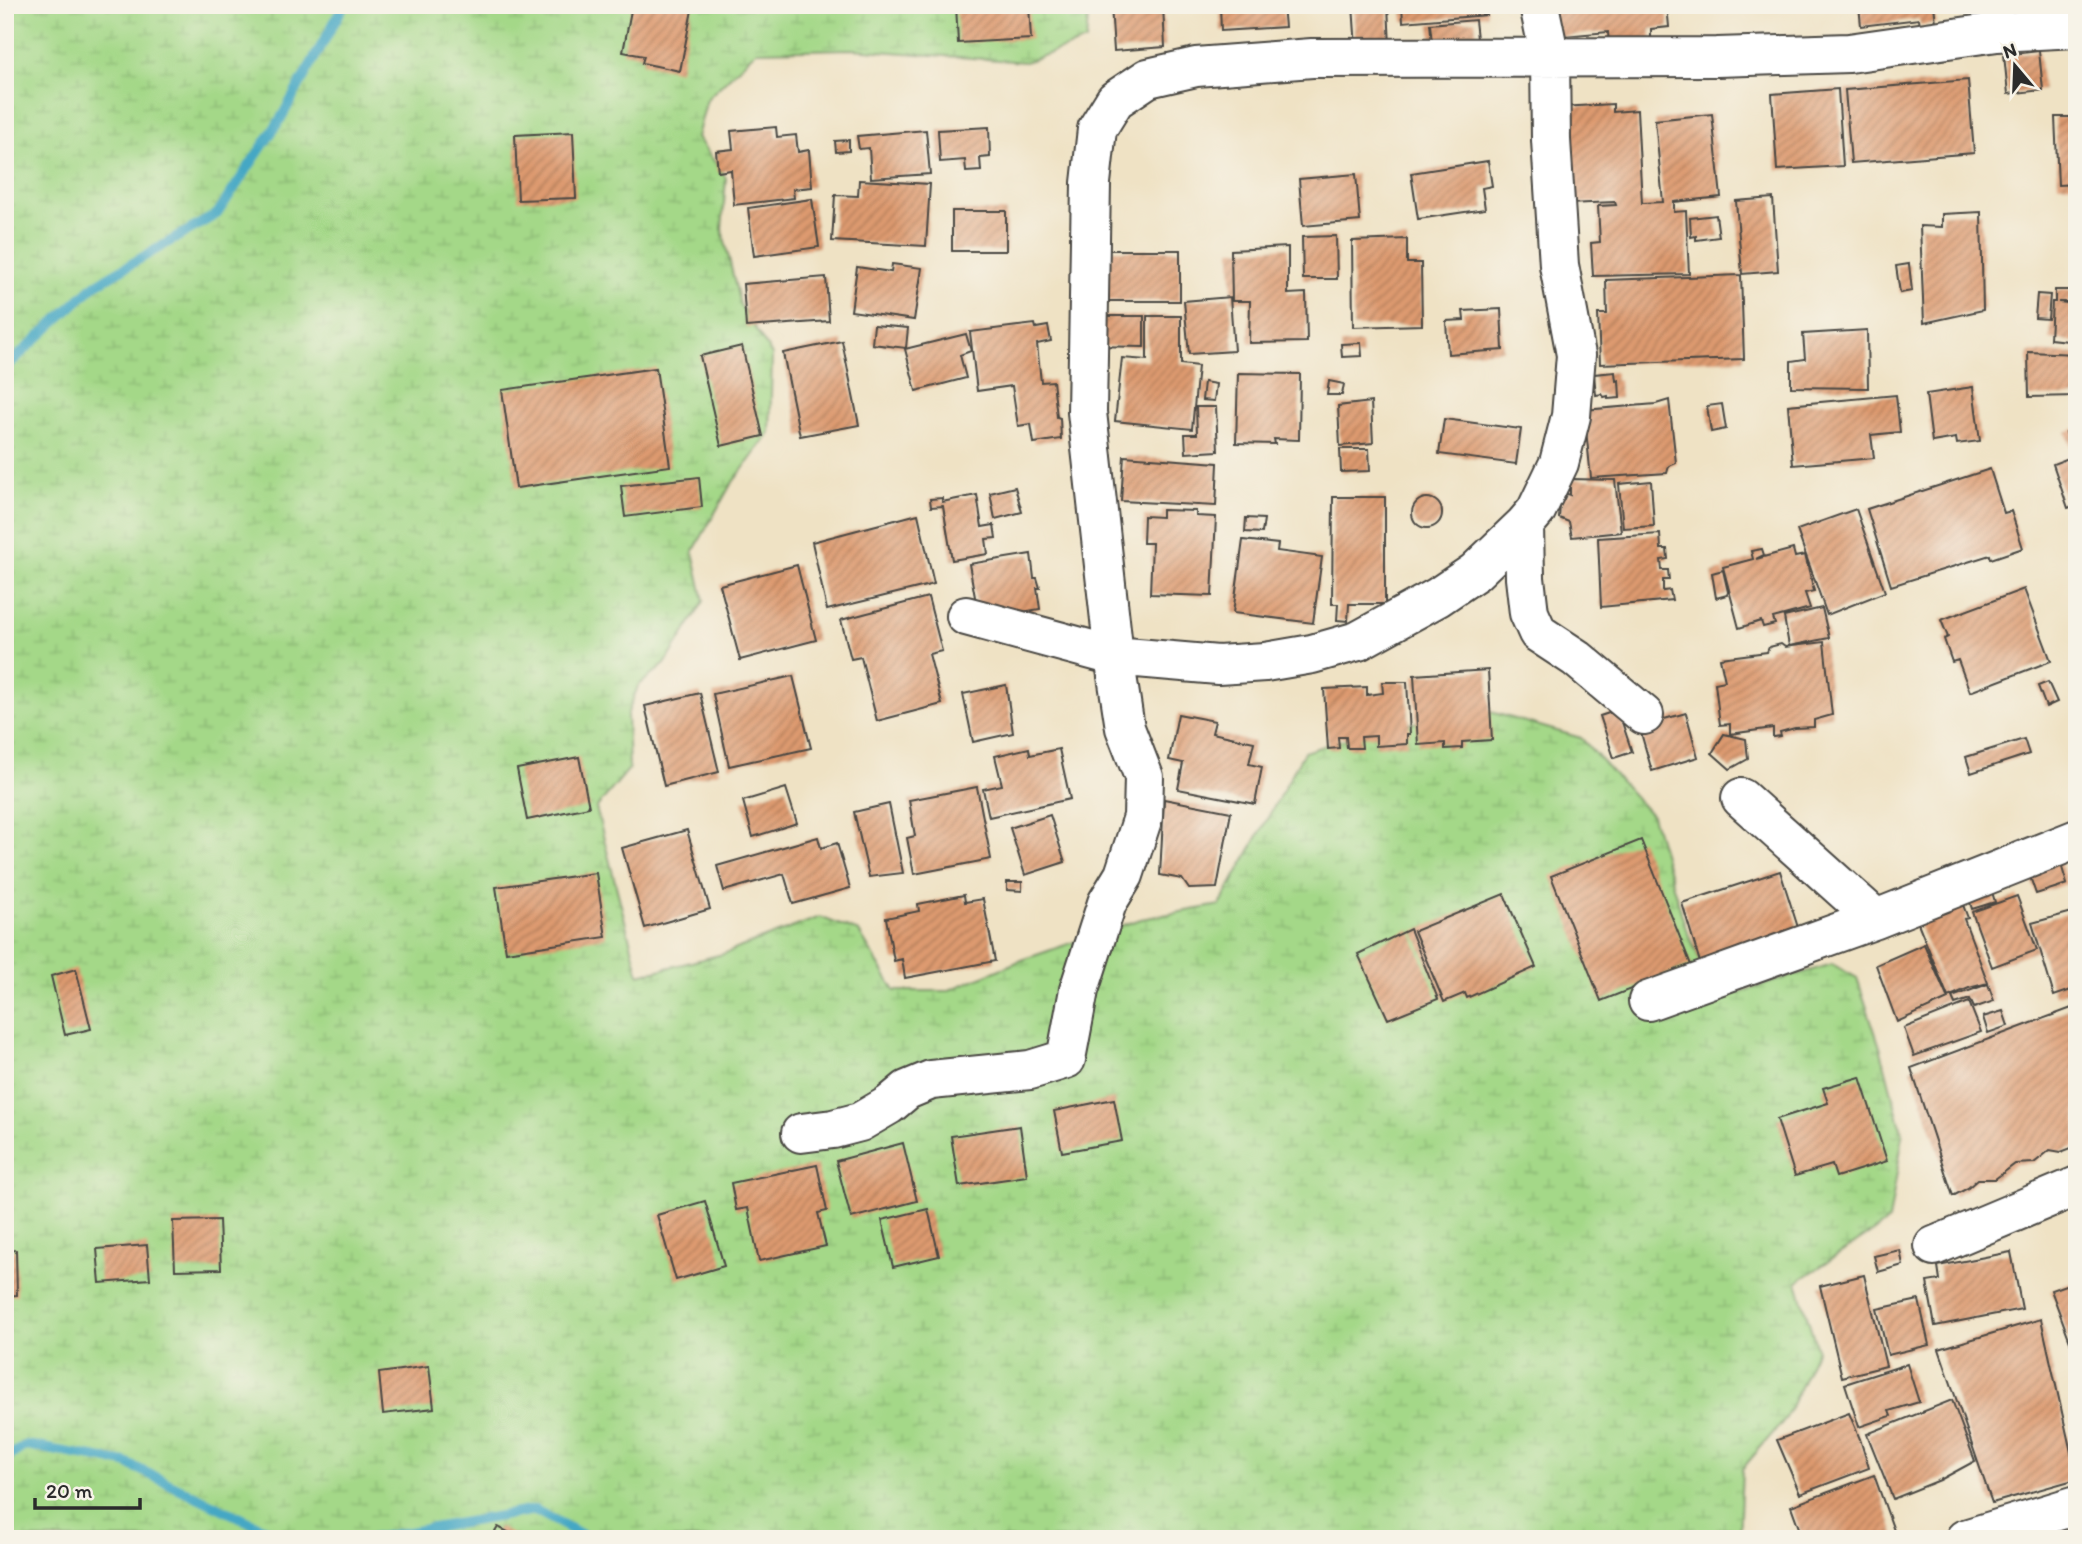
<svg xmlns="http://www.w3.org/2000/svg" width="2082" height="1544" font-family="Itim,sans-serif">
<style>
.wetland{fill:url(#wetland-marsh);stroke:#68825a;stroke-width:2}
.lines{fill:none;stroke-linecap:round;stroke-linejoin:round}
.stream{stroke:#45a7c4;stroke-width:10}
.building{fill:url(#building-hatch)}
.minor-casing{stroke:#484642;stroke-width:42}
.minor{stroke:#fff;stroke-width:38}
</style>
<defs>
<pattern id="wetland-marsh" width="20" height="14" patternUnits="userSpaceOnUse" patternTransform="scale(1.75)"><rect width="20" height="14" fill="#a4d888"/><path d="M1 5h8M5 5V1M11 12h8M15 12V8" fill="none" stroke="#8dba76"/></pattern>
<pattern id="building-hatch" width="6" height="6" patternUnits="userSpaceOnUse" patternTransform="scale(1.75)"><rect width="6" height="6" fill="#dd9a6f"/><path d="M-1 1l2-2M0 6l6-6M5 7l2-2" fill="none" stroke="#b37e5b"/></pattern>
</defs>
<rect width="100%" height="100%" fill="#f7f3e8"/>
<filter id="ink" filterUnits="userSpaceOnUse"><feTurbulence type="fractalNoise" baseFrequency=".0143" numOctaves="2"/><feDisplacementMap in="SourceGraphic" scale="14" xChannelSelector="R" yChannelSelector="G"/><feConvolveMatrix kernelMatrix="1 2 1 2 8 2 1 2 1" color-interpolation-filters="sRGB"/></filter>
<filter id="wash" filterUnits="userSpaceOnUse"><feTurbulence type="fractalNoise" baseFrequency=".00686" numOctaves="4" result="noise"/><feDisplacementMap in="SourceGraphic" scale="28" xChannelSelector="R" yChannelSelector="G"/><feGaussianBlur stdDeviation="1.57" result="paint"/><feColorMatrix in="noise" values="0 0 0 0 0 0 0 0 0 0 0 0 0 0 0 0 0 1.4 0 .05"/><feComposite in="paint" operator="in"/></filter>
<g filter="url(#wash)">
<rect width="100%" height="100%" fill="#efe2c4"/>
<path class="wetland" d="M5 5H1089L1086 41 1025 62 852 49 756 51 707 99 697 137 726 178 722 229 740 305 772 355 770 433 730 486 693 552 704 601 665 664 638 686 627 715 629 769 596 808 639 975 723 954 820 917 859 932 895 991H947L1022 960 1141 919 1220 905 1304 752 1374 730 1484 710 1581 738 1652 816 1686 929 1717 999 1832 964 1857 978 1880 1047 1903 1135 1889 1221 1797 1282 1817 1349 1786 1418 1742 1469 1739 1539H5Z"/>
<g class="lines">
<path class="stream" d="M5 368 95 285 217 214 280 120 344 5
M5 1459 26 1445 126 1463 285 1539
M5 1538 6 1539
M370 1539 535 1510 590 1539"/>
</g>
<g id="blocks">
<path class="building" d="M632 5H693L680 71 642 63 644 56 623 52Z
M956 5H1029L1031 39 958 43Z
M1111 5H1163L1165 47 1114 51Z
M1220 5H1283L1285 27 1221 31Z
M1353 5H1388L1390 47 1356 49Z
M1402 5H1487V15L1403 22Z
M1538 5H1667L1669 27 1651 29V40L1609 44 1608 32 1541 38Z
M1859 5H1934L1936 23 1920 25 1919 19 1861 26Z
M1999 5H2077V9L1999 12Z
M1475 20 1478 48 1433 52 1430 24Z
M2039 51 2043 90 2008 94 2004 55Z
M1968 80 1974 153 1851 163 1845 90Z
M1838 89 1843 166 1777 170 1772 94Z
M1613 104V112L1637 110 1642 203 1663 202 1655 120 1712 114 1721 197 1674 202V212L1686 211 1689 274 1593 276 1591 243 1600 242 1598 206 1616 205 1615 202 1567 204 1561 107Z
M2055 117H2077V184L2058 185Z
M776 127 777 137 796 135 798 152 809 150 812 187 793 189 794 198 734 205 731 170 718 172 716 151 733 149 731 131Z
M989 127 990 157 980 158 981 171 966 172 965 160 940 162 938 130Z
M926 130 930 174 871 178 869 148 859 149 857 136Z
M573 132 576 198 518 200 515 135Z
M849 140V151L836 152 835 141Z
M1488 161 1492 186 1482 188 1485 209 1418 219 1411 173Z
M1356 174 1360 221 1303 226 1299 179Z
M859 180 930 184 926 246 832 241 835 195 858 196Z
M1773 198 1778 271 1742 274 1736 201Z
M812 199 819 247 754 256 748 208Z
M952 211H1006V251H952Z
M1981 212 1983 310 1924 323 1920 226 1942 227V214Z
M1716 215 1719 237 1696 240V236L1691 237 1690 218Z
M1336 236 1337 279H1303L1302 237Z
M1407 239V263H1421L1422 325 1353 327 1352 241Z
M1288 247V294L1306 293 1307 342 1249 343 1250 301H1232L1231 250Z
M1101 250H1180V301H1101Z
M892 264 922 268 914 320 851 311 857 267 891 272Z
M1909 264 1912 291 1900 293 1896 266Z
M1741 275 1744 359 1600 364 1598 314H1607L1606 280Z
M826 277 829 321 746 327 743 284Z
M2055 290H2077V302H2058L2077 304V342L2050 339 2052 302H2055Z
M2037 294 2050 295 2048 319 2035 318Z
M1230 297 1234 351 1189 354 1184 301Z
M1501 309 1503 350 1448 354 1446 321 1464 320 1463 311Z
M1092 316H1144V347L1091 346Z
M1147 316H1181V364L1198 366 1192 429 1115 421 1122 358 1147 360Z
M1035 324 1036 328 1048 326 1051 341 1037 344 1041 382 1053 381 1057 417 1060 418 1061 439 1034 443 1031 424 1018 426 1012 386 977 391 970 332Z
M874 325 908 328 906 348 872 344Z
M1867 330 1868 388 1791 387V361L1805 359 1803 334Z
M966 334 971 351 960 355 966 378 916 391 905 349Z
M842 341 859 425 800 436 783 353Z
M1361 343 1362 356 1342 357 1341 344Z
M742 346 763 436 721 446 700 356Z
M2028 352 2077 354V396L2029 397Z
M656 368 670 466 516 488 502 390Z
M1615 372 1616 381 1619 380 1620 398 1608 399V396L1604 397 1602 394 1596 395 1594 374Z
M1238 373 1300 374 1299 440 1274 439 1275 444 1236 443Z
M1329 381 1344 384 1342 395H1327Z
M1204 382 1216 384 1214 401 1202 400Z
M1973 387 1980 441 1957 444 1956 438 1932 442 1926 394Z
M1896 395 1900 432 1871 435 1874 458 1793 465 1788 405Z
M1669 400 1676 463 1669 466 1667 473 1591 478 1584 410 1656 404Z
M1371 402 1373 443 1340 446 1338 406Z
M1722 404 1726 429 1711 432 1707 406Z
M1196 407H1216L1218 451 1186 453 1185 434H1197Z
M1444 419 1521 429 1516 464 1439 454Z
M2077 428V505L2068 508 2053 464 2074 456 2066 432Z
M1340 449H1369L1370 471 1341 472Z
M1124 456 1218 463 1216 506 1121 501Z
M1990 469 2004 513 2011 511 2023 548 1991 559 1990 555 1891 586 1867 509Z
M699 477 702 507 625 517 621 486Z
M1570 479 1615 480 1621 532 1572 537 1569 522 1559 518 1561 492 1570 495Z
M1651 481 1654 526 1623 528 1619 484Z
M1015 487 1022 512 995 519 990 493Z
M977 495 982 527 994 525 996 538 986 539 988 554 952 560 943 506 931 507 930 499 942 498V502Z
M1333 497H1385V604H1349L1348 621 1337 620 1338 604H1332Z
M1412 513a15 15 0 1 1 30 0a15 15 0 1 1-30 0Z
M1856 509 1885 592 1827 615 1797 530Z
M1162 510 1196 511V516L1216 517 1212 596 1150 594 1152 543H1143L1144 516 1162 517Z
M918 514 934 584 827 610 812 542Z
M1246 518 1264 519 1262 533 1245 532Z
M1660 534 1661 549H1667L1668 559 1661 560 1662 570H1668L1669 580H1663V591L1670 590 1672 600 1601 607 1598 538Z
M1243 540 1278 544 1277 551 1322 557 1313 623 1233 613Z
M1762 549 1764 555 1756 559 1793 549 1795 557 1805 555 1814 591 1805 593 1810 608 1773 618 1775 624 1763 627 1761 621 1739 628 1723 567 1753 559 1751 551Z
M1031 554 1034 578H1037L1040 588H1037L1040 609 979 619 969 564Z
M797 565 816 640 740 660 720 585Z
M1723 570 1728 592 1727 595 1716 598 1712 573Z
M2024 589 2051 661 1970 692 1958 660 1952 662 1944 639 1948 637 1941 620Z
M928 597 942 651 929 654 942 704 877 721 861 657 851 659 841 620Z
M1822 608 1829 638 1789 646 1784 617Z
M1824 642 1832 715 1814 720V727L1795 728 1780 732 1781 736 1773 737V728L1730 734V724L1720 725 1715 683 1725 681 1720 658 1767 652 1769 647 1781 644 1785 647Z
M1488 670 1492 740 1462 742V748L1445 749V743L1418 745 1414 675Z
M793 676 811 748 729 766 713 694Z
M1382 682H1407L1410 734H1407V744L1376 746V736L1361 737 1362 748H1347L1346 737H1338L1339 748 1328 749 1324 689 1367 687V695L1383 693Z
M2048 682 2057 702 2046 707 2038 686Z
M1006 685 1013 733 973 742 963 694Z
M700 693 719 772 664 786 645 706Z
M1618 710 1632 752 1614 758 1600 716Z
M1686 713 1698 757 1652 771 1639 726Z
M1178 714 1215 721 1212 733 1254 742 1249 764 1262 767 1255 804 1178 789 1183 763 1169 760Z
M1724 734 1746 739 1748 759 1730 769 1712 753Z
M2024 739 2029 754 1971 773 1966 757Z
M1029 748 1030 755 1059 749 1070 799 989 817 983 789 1002 785 995 756Z
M579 757 589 807 527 820 517 769Z
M977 787 991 859 914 874 907 838 915 836 909 800Z
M786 788 797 823 753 837 743 801Z
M1164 799 1231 812 1217 888 1189 889 1182 879 1160 875Z
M889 804 903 873 869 877 854 812Z
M1050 815 1065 862 1025 875 1010 828Z
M687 830 710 909 645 928 622 848Z
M818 837 821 848 837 843 850 888 793 904 784 874 724 891 717 866Z
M1641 840 1691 965 1601 1001 1551 876Z
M2060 861 2067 884 2036 894 2028 871Z
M1780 871 1801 937 1702 969 1682 903Z
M596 873 606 937 506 952 496 887Z
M1007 882H1022V891L1007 890Z
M1990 885 1995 902 1972 909 1967 893Z
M1504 894 1536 967 1467 998 1465 993 1444 1002 1414 931Z
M964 895 965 902 983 899 995 961 905 978 902 959 894 961 886 918 919 911 918 904Z
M2017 896 2037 950 1992 967 1972 912Z
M1963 905 1968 918 1964 919 1988 983 1969 988 1948 997 1918 923Z
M2076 911 2077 988 2054 996 2032 923Z
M1410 929 1438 999 1388 1019 1358 954Z
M1924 944 1948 999 1897 1022 1876 965Z
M76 969 91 1029 65 1035 51 976Z
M1988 984 1994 1001 1974 1008 1970 999 1955 1004 1952 997Z
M1969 1002 1981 1032 1914 1056 1904 1028Z
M2077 1006V1143L2074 1147 2061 1152 2050 1150 2034 1163 2015 1164 1995 1179H1978L1968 1188 1953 1196 1911 1068Z
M2003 1011 2008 1026 1988 1033 1983 1017Z
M1860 1077 1887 1161 1836 1177 1832 1165 1795 1176 1777 1119 1828 1103 1823 1088Z
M1114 1099 1122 1141 1062 1152 1054 1111Z
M1020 1126 1027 1176 959 1186 951 1136Z
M903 1143 917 1201 851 1218 836 1161Z
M5 1159 11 1160V1223H5Z
M817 1165 827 1211 818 1213 826 1246 759 1261 748 1208 736 1210 731 1183Z
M705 1201 724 1266 676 1280 657 1215Z
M928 1209 939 1256 893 1267 882 1220Z
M219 1220 221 1269 175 1270 173 1221Z
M147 1245 150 1279 100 1283 97 1249Z
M16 1250 17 1295 5 1296V1251Z
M1900 1250 1903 1265 1878 1272 1874 1256Z
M2011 1252 2022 1309 1935 1326 1927 1282 1940 1280 1938 1266Z
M1864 1275 1886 1366 1842 1377 1820 1286Z
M2077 1281V1357H2076L2051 1290Z
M1919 1300 1929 1345 1888 1355 1877 1309Z
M2041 1319 2077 1479 1992 1503 1939 1349Z
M1907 1364 1919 1402 1889 1411 1891 1416 1859 1427 1845 1384Z
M429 1366 434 1408 383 1414 379 1373Z
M1952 1400 1975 1461 1940 1480 1893 1499 1867 1434Z
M1849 1413 1860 1439 1869 1468 1800 1494 1777 1440Z
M1874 1475 1897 1539H1803L1791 1506Z
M498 1527 522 1539H491Z"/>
</g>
</g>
<g filter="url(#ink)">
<use href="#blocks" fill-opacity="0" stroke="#484642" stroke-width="2"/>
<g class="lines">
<g class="minor-casing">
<path id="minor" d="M1524 525 1525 578 1529 613 1538 633 1576 658 1644 715
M966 616 1114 656 1218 665 1265 662 1312 654 1358 641 1438 597 1475 572 1524 525 1536 511 1559 463 1571 416 1576 355 1559 265 1551 140 1550 58 1539 5
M1741 798 1876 919
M1648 1001 1876 919 2077 839
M801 1133 833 1129 860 1122 889 1105 907 1090 931 1080 1030 1070 1066 1059 1079 990 1107 903 1124 875 1143 817 1144 777 1125 728 1114 656 1087 412 1091 183 1097 129 1115 100 1148 78 1196 67 1312 58 1717 57 1849 53 1997 32 2077 28
M1934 1246 2077 1186
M1965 1539 2077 1505"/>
</g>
<use href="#minor" class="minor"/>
</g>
</g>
<rect width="2082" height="1544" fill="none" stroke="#f7f3e8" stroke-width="28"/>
<g transform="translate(2015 66) rotate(341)" stroke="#f7f3e8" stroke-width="5" paint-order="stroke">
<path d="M0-5L12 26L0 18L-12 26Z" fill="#2b2b2b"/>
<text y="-10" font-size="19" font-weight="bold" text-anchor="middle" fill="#2b2b2b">N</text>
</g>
<path d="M35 1498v10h105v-10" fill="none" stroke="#2b2b2b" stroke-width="3.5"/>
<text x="46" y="1498" font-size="21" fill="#2b2b2b" stroke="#f7f3e8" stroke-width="5" paint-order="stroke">20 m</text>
</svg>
